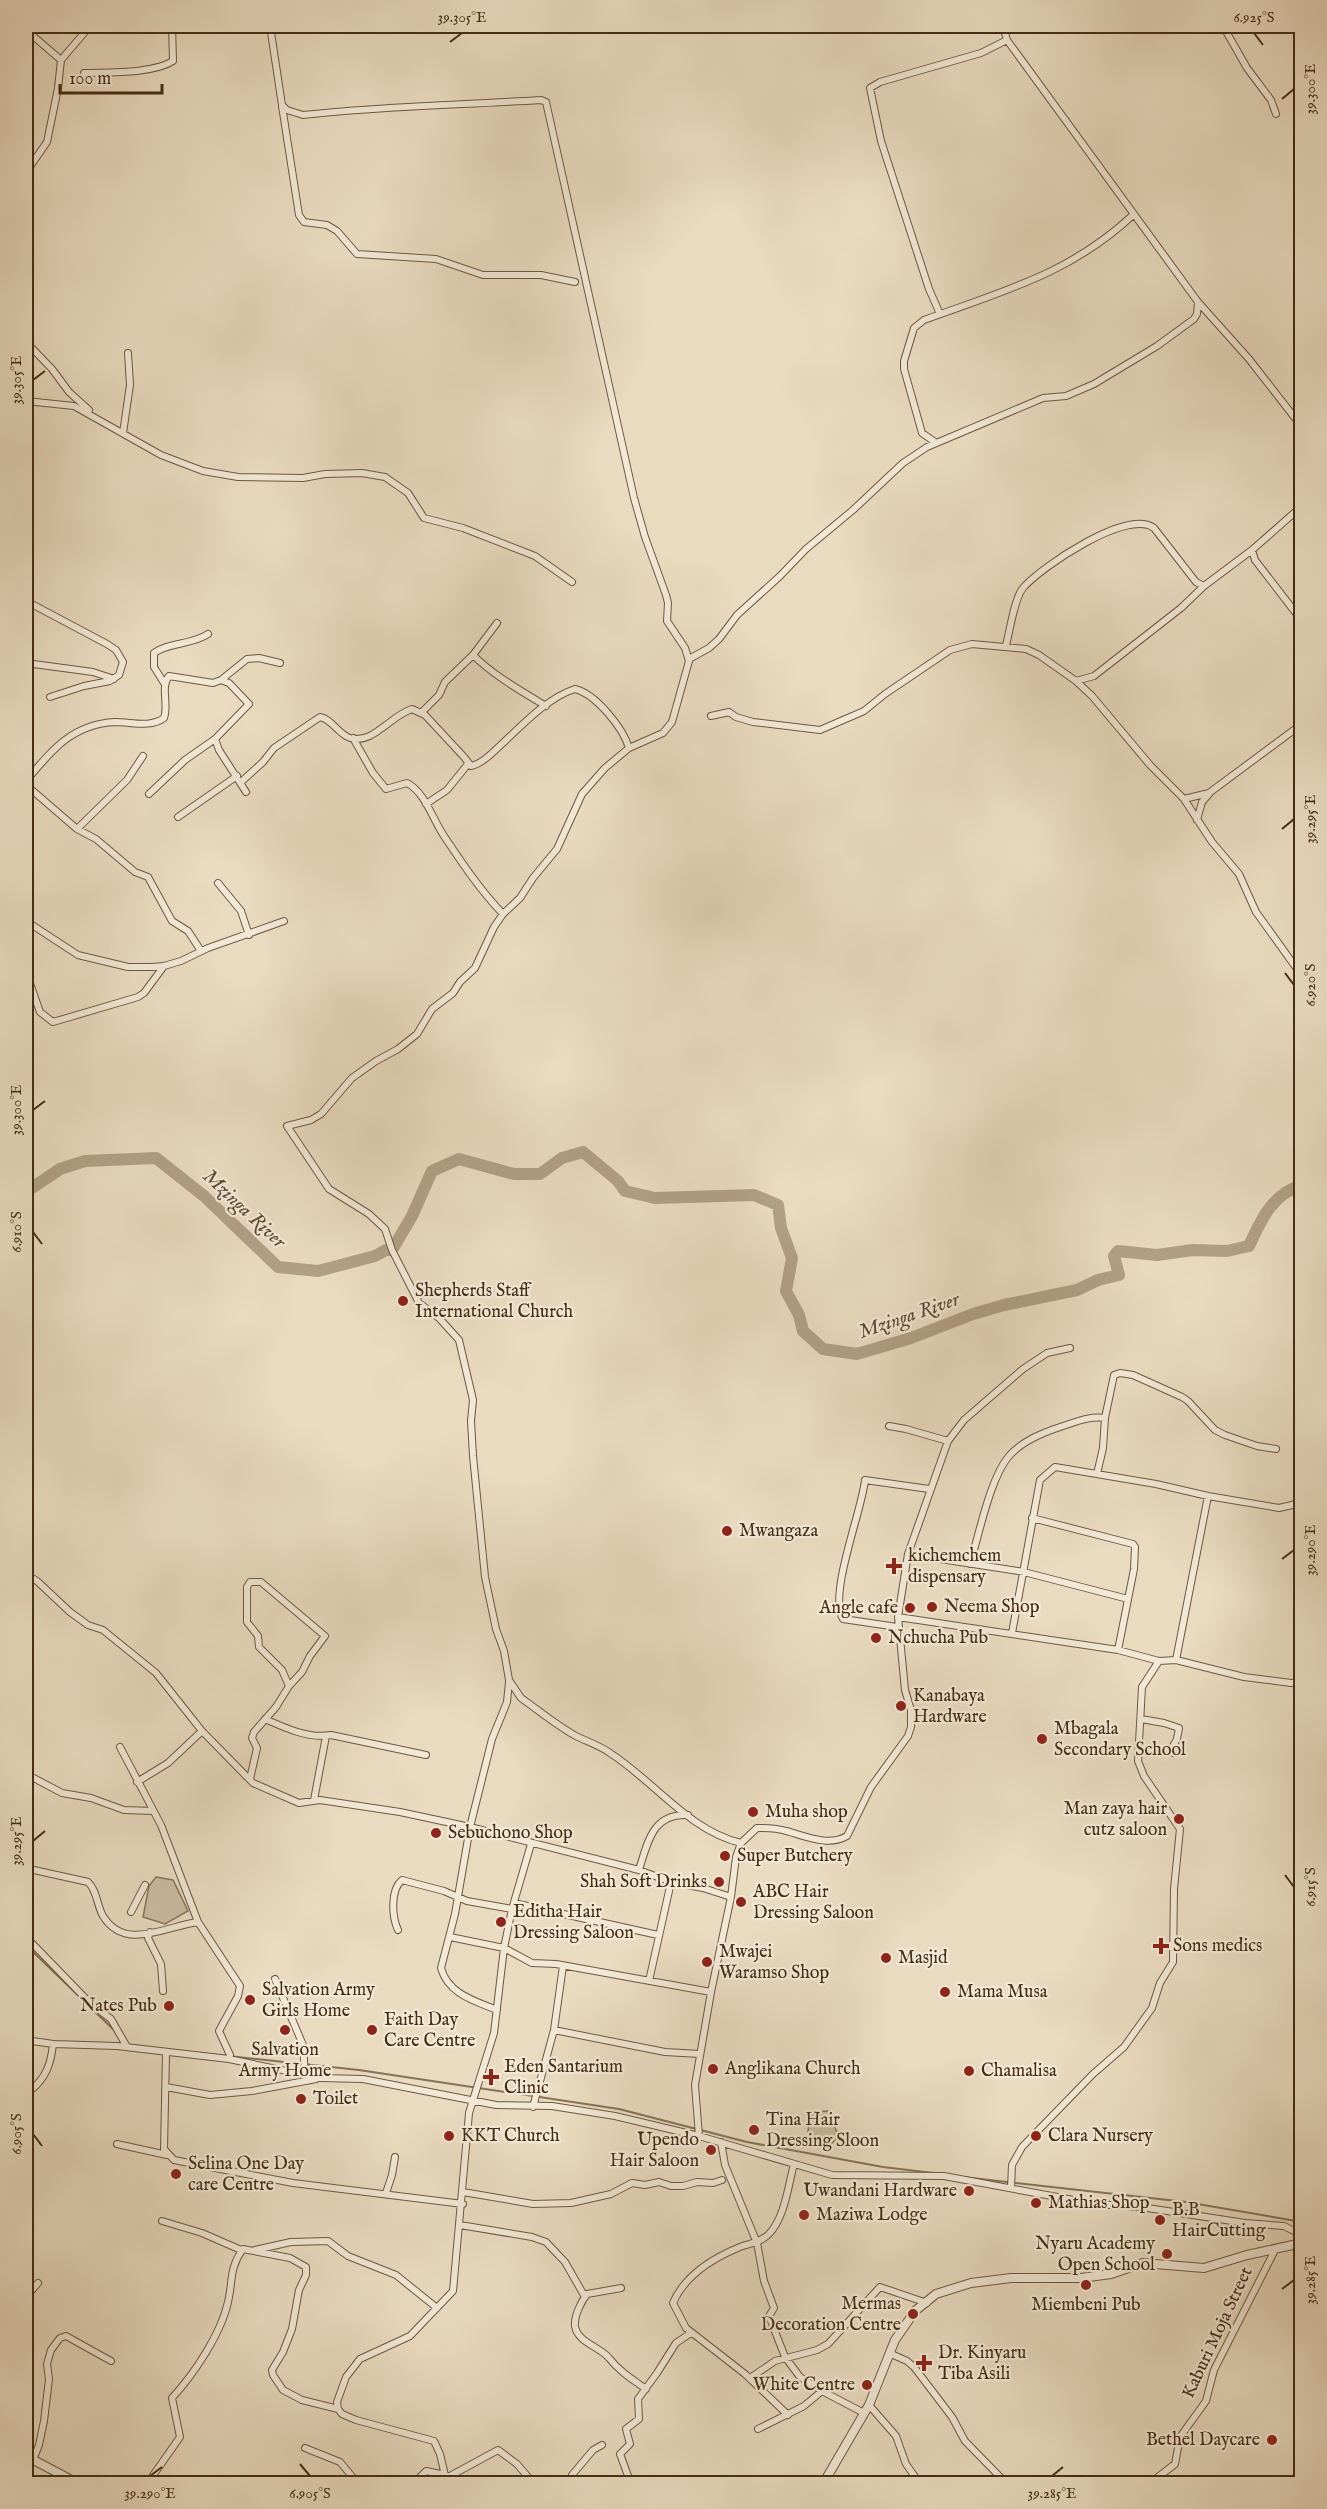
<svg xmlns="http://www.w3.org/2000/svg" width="1327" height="2509" font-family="'IM FELL English',serif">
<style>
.green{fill:#cdbda3;stroke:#88755b;stroke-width:1.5}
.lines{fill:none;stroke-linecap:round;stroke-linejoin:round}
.stream{stroke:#857257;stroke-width:2}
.river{stroke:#b1a085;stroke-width:12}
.minor-casing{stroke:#6d583e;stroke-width:8}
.tertiary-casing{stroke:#6d583e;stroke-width:10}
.minor{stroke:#f1e8d6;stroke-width:6}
.tertiary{stroke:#f1e8d6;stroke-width:8}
.ticks{fill:none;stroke:#442d13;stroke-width:2}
.poi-dot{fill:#8f2418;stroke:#f1e8d6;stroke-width:2}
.labels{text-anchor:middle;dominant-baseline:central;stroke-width:4.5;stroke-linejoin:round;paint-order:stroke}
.poi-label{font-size:18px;fill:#442d13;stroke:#f1e8d6;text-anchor:start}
.street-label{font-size:18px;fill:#442d13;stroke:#f1e8d6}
.water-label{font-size:20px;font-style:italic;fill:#5f4a30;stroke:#f1e8d6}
.neatline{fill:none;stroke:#442d13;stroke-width:2}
.ticks-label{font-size:15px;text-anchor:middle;fill:#442d13}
</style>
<rect width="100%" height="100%" fill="#e9dbc0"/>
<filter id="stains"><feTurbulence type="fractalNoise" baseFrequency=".00333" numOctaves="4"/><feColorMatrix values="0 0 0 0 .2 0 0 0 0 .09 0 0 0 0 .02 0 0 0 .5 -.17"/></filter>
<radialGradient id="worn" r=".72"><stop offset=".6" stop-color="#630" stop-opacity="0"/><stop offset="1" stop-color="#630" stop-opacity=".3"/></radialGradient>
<path class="green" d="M156 1877 173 1880 188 1911 165 1924 143 1917 149 1886Z
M828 2111 839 2137C829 2148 820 2148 807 2142L810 2112Z"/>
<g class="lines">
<path class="stream" d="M26 1945 116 2032
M200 2053 359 2070 619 2109 747 2142 883 2167 933 2173
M963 2177 1186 2202 1302 2222"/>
<path class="river" d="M26 1192 60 1169 85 1161 156 1158 204 1196 278 1267 318 1271 375 1256 386 1250H392L412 1216 432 1171 459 1159 514 1174H540L562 1158 583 1152 618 1181 625 1191 655 1198 754 1195 778 1205 781 1228 792 1258 786 1291 799 1315 803 1331 823 1349 857 1354 911 1338 973 1314 1004 1305 1077 1290 1098 1280 1119 1275 1114 1256 1118 1251 1157 1255 1193 1250 1227 1251 1249 1246C1261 1220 1272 1194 1302 1185"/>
<g class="minor-casing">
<path id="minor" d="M270 26 282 105 287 110 303 115C383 106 462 105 541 100L546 102 634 498 645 537 666 595 668 603 667 621 685 648 689 661 672 722 663 733 629 748 605 768 582 794 557 849 533 878 520 898 503 914 494 927 475 968 460 982 453 993 432 1009 417 1034 398 1049 376 1061 352 1078 321 1114 311 1120 287 1126 329 1189 369 1214 385 1229 392 1250 419 1303 439 1318 459 1340 473 1400 471 1421 473 1456 485 1577 496 1629 504 1651 509 1680 521 1698C538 1710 555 1724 574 1735 585 1741 599 1745 610 1753 654 1781 689 1831 741 1843
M1003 26 1007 40 1198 302 1249 359 1302 427
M1223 26 1247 68 1271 100 1276 114
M26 30 61 60
M84 73C108 72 152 74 173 61L172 26
M282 106 299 215 304 222 327 225 337 231 357 254 436 259 483 275H541L575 282
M26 180 31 165 47 142 58 88 61 60 90 26
M26 230V245
M940 314 929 289 881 141 870 88 880 82 981 53 1007 40
M26 342 52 369 69 392 89 410
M26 401 74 406 161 455 203 471 238 477 303 478 325 474 362 473 385 477 408 493 424 518 463 528 535 556 572 582
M123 433 130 385 128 353
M935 442 922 433 904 369V361L914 328 924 320C1003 291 1070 274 1133 215
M1252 550 1255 560 1302 621
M26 601 107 644 116 650 123 662 119 675 110 681 84 686 50 697
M1006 645C1010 631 1014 599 1023 588 1041 567 1128 508 1154 528L1196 582 1204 586 1252 550 1302 506
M473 655C493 675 521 691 546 706
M689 659 709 648 719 639 737 615 780 576 806 549 853 510 903 463 927 447 1043 398 1066 396 1094 384 1157 346 1194 319 1197 314 1198 302
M26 663 93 672 114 679
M221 680 229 683 249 704 215 739 219 750 246 792
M1076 681 1094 676 1181 608 1204 586
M164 683 154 667V653C169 642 192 645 208 634
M421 713 439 695 445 682 473 655 497 623
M711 716 729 712 736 717 753 722 820 730 864 711 885 694 950 650 972 644 1026 649 1039 655 1076 681 1092 696 1150 765 1184 799 1209 793 1302 724
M353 738 373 773 386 789 407 783C425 792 433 820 444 836 462 863 480 890 503 914
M26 781C51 751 72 724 115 722 132 722 150 728 164 718 169 704 160 687 169 676L213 683 221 680 247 659 259 658 280 663
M241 782 263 762 274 748 320 717C332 719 338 734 350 738 373 745 391 715 412 709L425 715 464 757 471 766C484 763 495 750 504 742 524 723 549 697 575 689 596 694 623 728 629 748
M26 785 77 829 96 839 135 872 148 877 172 921 188 931 201 951
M149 794 185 760 215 739
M1184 799 1212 842 1239 874 1256 912 1302 976
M426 804 447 790 468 764
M178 817 237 776
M1197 820 1202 802 1209 794
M77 829 127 780 143 756
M218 883 241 911 249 935
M26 921 78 955 128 967H152L164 966 181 961 208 948 284 921
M26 972 40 1012 53 1022 138 997 144 993 164 966
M889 1426 906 1429 948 1441
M1097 1474 1103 1448 1105 1418 1114 1375 1120 1373 1133 1375 1182 1397 1188 1401 1215 1430 1225 1435 1257 1446 1276 1449
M1032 1518 1133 1544 1135 1547 1134 1569 1118 1650
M908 1554 1024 1572 1128 1599
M970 1564C979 1535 990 1478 1009 1456 1022 1441 1042 1433 1060 1427 1076 1422 1088 1416 1105 1418
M26 1574 37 1581 70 1612 88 1625 103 1630 156 1673 202 1731
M898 1617 1118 1650 1159 1661 1176 1660 1244 1677 1291 1683 1302 1682
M897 1627 843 1619C828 1594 862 1511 865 1480L929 1489
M1012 1633 1040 1480 1055 1467 1156 1484 1208 1496 1279 1508 1292 1505 1302 1500
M1176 1660 1208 1496
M265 1719C285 1728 309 1739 331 1735L426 1755
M1141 1719 1164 1723 1179 1728 1177 1739 1172 1748 1174 1753
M120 1747 161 1825 198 1922 240 1986 238 1996 219 2031 230 2055 229 2059
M26 1774 62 1793 91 1798 124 1810 153 1811
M250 1779 257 1748 252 1738 254 1732 276 1707 289 1686 302 1672 310 1656 325 1636 261 1582H250L247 1587V1622L258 1636 259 1647 282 1670 289 1686
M137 1782 168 1763 202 1731 253 1783 299 1803 320 1800 400 1812 470 1827 639 1870 671 1882 703 1888 731 1897
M314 1800 326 1736
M34 1870 88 1882C97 1890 97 1906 103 1916 125 1952 166 1926 198 1922
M639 1870C648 1841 653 1813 688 1815
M514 1903 658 1935
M131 1912 145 1885
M398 1930C392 1917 390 1890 402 1880L444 1891 467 1901 512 1909
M150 1932 148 1938 161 1964 163 1991
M26 1937 90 2003 111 2019 127 2047
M450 1937 504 1948 532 1963 556 1964 711 1992
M275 1979 303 2045 305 2075
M649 1981 671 1882
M497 2010C475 2001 448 1994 441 1968L455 1914 470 1827 492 1739 507 1702 509 1682
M554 2030 665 2052 700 2054
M26 2040 53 2044 117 2046 229 2059 320 2078 363 2079 496 2105 552 2106 615 2116 699 2136 832 2175 944 2176 1095 2204 1141 2207 1245 2223 1284 2226 1302 2235
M166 2053 164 2149 174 2160 293 2183 463 2204
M166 2087 210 2095 252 2091 316 2079
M30 2091C46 2078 51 2064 53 2044
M533 2107 554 2030 563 1966
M699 2136 695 2085 711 1992 731 1897 736 1857 741 1843 757 1828C767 1828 777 1828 786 1831 806 1836 828 1847 847 1836L871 1787 908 1736 911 1727V1710L905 1690 898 1617 908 1554 948 1441 964 1420 1023 1369 1047 1353 1070 1348
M721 2142 725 2165 757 2243 764 2281 774 2308 769 2316 785 2357 800 2377 822 2391 864 2413
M117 2144 167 2155
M1011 2188 1012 2165 1022 2147 1093 2074 1124 2047 1152 2008 1160 1983 1173 1962 1174 1889 1180 1829 1144 1776 1138 1761 1142 1687 1159 1661
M463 2192 533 2204 571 2203 611 2194 632 2183 645 2185 659 2182 671 2186H683L697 2182 713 2183 722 2180
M386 2193 392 2175 395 2157
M162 2221 202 2233 241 2250
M460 2225 532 2237 546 2242 565 2262 585 2297
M255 2250 291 2242 328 2241 348 2256 396 2275 437 2308
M621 2288 587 2294C581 2302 574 2316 575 2326 577 2342 600 2347 609 2358 619 2371 632 2379 646 2389
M26 2297 38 2283
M889 2353 907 2361 914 2367 952 2417 965 2441 1007 2484
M750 2378 775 2361 817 2350 828 2344 880 2287 927 2303
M869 2405 896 2436 906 2464 920 2484
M788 2415 745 2374 686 2328 673 2303C685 2275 713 2258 740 2247 750 2243 760 2243 769 2234 785 2217 788 2186 794 2164
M758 2429 804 2406 822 2391
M305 2448 340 2462 355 2480 363 2484
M33 2460 39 2445 44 2421 49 2379 47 2364 51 2350 60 2338 66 2336 111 2361
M147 2484 180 2437 172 2398C194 2374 221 2334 228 2302 233 2281 229 2268 243 2249L290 2258 306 2267V2275L299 2290 292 2329 283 2352 272 2370 273 2375 283 2390 302 2400 338 2409
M413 2484 426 2471 450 2476 498 2450 517 2464 534 2484
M447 2484 440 2454 434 2441 356 2420 342 2414 338 2409 337 2402 346 2377 360 2359 410 2336 453 2291 469 2113 494 2033 504 1948 512 1909 531 1844
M574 2484 572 2475 593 2450 602 2445
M631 2484 620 2454 630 2444 626 2429 639 2419 638 2399 657 2373 676 2343 691 2333
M1149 2484 1175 2464 1180 2437 1206 2401 1214 2370 1275 2250"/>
</g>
<g class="tertiary-casing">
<path id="tertiary" d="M26 2456 79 2484
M823 2484 869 2405 895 2340 915 2311 936 2294 971 2283 1011 2278H1081L1111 2274 1143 2263 1204 2268 1247 2255 1302 2243"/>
</g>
<use href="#minor" class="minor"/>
<use href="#tertiary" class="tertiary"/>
</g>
<path class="ticks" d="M1254 33 1263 45M450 42 462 33M1282 99 1294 89M33 380 45 371M1282 829 1294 819M1285 973 1294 985M33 1110 45 1101M33 1232 42 1244M1282 1559 1294 1550M33 1841 45 1831M1285 1875 1294 1887M33 2134 42 2146M1282 2289 1294 2280M300 2464 310 2476M150 2476 162 2467M1052 2476 1063 2467"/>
<g class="poi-dot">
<circle cx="403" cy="1301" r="6"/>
<circle cx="727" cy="1531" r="6"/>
<path d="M891 1557h6v6h6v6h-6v6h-6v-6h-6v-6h6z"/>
<circle cx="932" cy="1607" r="6"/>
<circle cx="910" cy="1608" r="6"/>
<circle cx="876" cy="1638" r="6"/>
<circle cx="901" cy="1706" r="6"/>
<circle cx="1042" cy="1739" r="6"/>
<circle cx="753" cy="1812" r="6"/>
<circle cx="1179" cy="1819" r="6"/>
<circle cx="436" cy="1833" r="6"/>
<circle cx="725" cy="1856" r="6"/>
<circle cx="719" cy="1882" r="6"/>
<circle cx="741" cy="1902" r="6"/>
<circle cx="501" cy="1922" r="6"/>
<path d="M1158 1937h6v6h6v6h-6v6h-6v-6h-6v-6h6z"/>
<circle cx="886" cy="1958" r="6"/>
<circle cx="707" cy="1962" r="6"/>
<circle cx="945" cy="1992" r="6"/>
<circle cx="250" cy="2000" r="6"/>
<circle cx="169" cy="2006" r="6"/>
<circle cx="285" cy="2030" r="6"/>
<circle cx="372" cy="2030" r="6"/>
<circle cx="713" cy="2069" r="6"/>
<circle cx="969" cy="2071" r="6"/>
<path d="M488 2068h6v6h6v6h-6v6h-6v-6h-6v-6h6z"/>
<circle cx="301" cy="2099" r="6"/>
<circle cx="754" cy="2130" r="6"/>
<circle cx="449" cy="2136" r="6"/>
<circle cx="1036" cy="2136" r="6"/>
<circle cx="711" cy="2150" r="6"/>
<circle cx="176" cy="2174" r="6"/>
<circle cx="969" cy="2191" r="6"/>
<circle cx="1036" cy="2203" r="6"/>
<circle cx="804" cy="2215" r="6"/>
<circle cx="1160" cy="2220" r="6"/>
<circle cx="1167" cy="2254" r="6"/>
<circle cx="1086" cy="2285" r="6"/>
<circle cx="913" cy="2314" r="6"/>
<path d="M921 2354h6v6h6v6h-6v6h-6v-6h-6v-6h6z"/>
<circle cx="867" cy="2385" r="6"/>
<circle cx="1272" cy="2440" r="6"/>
</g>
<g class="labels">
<g class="poi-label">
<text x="415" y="1291">Shepherds Staff<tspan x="415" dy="21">International Church</tspan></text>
<text x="739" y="1531">Mwangaza</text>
<text x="908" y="1556">kichemchem<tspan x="908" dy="21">dispensary</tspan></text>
<text x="944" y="1607">Neema Shop</text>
<text x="898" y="1608" text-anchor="end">Angle cafe</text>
<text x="888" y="1638">Nchucha Pub</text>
<text x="913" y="1696">Kanabaya<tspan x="913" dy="21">Hardware</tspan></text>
<text x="1054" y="1729">Mbagala<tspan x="1054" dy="21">Secondary School</tspan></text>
<text x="1167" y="1809" text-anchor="end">Man zaya hair<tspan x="1167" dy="21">cutz saloon</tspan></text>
<text x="765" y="1812">Muha shop</text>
<text x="448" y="1833">Sebuchono Shop</text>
<text x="737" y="1856">Super Butchery</text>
<text x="707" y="1882" text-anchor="end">Shah Soft Drinks</text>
<text x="753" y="1892">ABC Hair<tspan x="753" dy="21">Dressing Saloon</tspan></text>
<text x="513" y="1912">Editha Hair<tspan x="513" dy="21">Dressing Saloon</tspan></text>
<text x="1173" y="1946">Sons medics</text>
<text x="719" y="1952">Mwajei<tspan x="719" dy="21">Waramso Shop</tspan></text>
<text x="898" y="1958">Masjid</text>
<text x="262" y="1990">Salvation Army<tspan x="262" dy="21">Girls Home</tspan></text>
<text x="957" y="1992">Mama Musa</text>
<text x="157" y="2006" text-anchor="end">Nates Pub</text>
<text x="384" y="2020">Faith Day<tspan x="384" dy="21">Care Centre</tspan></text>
<text x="285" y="2050" text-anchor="middle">Salvation<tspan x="285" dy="21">Army Home</tspan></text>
<text x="504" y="2067">Eden Santarium<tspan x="504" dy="21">Clinic</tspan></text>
<text x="725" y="2069">Anglikana Church</text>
<text x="981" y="2071">Chamalisa</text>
<text x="313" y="2099">Toilet</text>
<text x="766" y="2120">Tina Hair<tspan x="766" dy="21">Dressing Sloon</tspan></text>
<text x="461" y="2136">KKT Church</text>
<text x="1048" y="2136">Clara Nursery</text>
<text x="699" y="2140" text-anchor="end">Upendo<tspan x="699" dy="21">Hair Saloon</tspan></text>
<text x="188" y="2164">Selina One Day<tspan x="188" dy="21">care Centre</tspan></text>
<text x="957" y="2191" text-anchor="end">Uwandani Hardware</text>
<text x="1048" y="2203">Mathias Shop</text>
<text x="1172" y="2210">B.B<tspan x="1172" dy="21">HairCutting</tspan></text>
<text x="816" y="2215">Maziwa Lodge</text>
<text x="1155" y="2244" text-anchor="end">Nyaru Academy<tspan x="1155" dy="21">Open School</tspan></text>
<text x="901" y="2304" text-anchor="end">Mermas<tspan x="901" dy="21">Decoration Centre</tspan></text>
<text x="1086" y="2305" text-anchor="middle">Miembeni Pub</text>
<text x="938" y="2353">Dr. Kinyaru<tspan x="938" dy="21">Tiba Asili</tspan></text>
<text x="855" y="2385" text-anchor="end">White Centre</text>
<text x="1260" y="2440" text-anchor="end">Bethel Daycare</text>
</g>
<g class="street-label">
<text transform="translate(1218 2333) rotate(-65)">Kaburi Moja Street</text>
</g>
<g class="water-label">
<text transform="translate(244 1209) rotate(43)">Mzinga River</text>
<text transform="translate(909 1316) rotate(-19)">Mzinga River</text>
</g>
</g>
<rect width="1327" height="2509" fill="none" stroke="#e9dbc0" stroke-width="66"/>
<path d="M60 84v9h102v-9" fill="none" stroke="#442d13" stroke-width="3"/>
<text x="69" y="84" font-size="18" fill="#442d13" stroke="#f1e8d6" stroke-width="4.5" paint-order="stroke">100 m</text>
<rect x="33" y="33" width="1261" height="2443" class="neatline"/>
<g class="ticks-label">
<text x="462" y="22">39.305°E</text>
<text x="1254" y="22">6.925°S</text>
<text transform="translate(1310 89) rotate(-90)" y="5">39.300°E</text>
<text transform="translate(16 380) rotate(-90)" y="5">39.305°E</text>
<text transform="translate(1310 819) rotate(-90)" y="5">39.295°E</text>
<text transform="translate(1310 985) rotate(-90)" y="5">6.920°S</text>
<text transform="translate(16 1110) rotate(-90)" y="5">39.300°E</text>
<text transform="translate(16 1232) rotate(-90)" y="5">6.910°S</text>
<text transform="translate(1310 1550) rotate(-90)" y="5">39.290°E</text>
<text transform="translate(16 1841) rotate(-90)" y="5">39.295°E</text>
<text transform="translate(1310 1887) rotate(-90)" y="5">6.915°S</text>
<text transform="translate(16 2134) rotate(-90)" y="5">6.905°S</text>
<text transform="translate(1310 2280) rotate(-90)" y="5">39.285°E</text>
<text x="150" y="2498">39.290°E</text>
<text x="310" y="2498">6.905°S</text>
<text x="1052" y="2498">39.285°E</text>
</g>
<rect width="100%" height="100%" filter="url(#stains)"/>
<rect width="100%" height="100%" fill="url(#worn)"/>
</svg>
